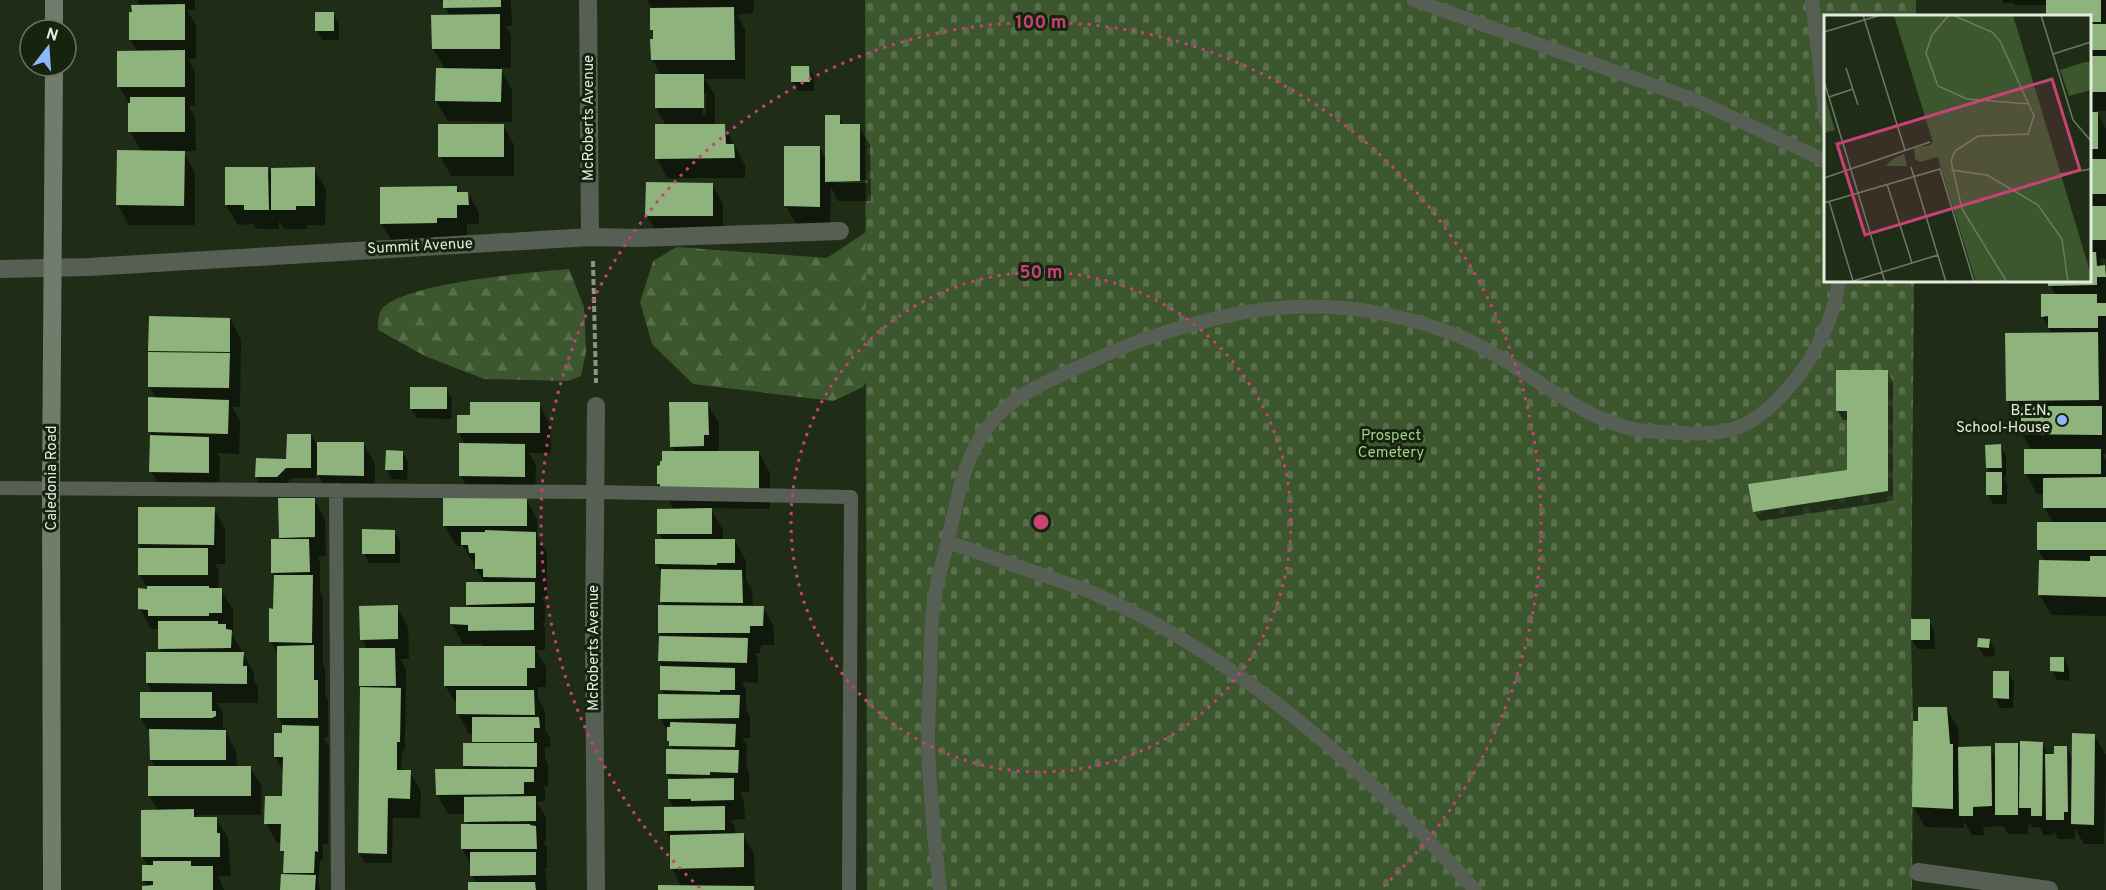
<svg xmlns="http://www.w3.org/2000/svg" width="2106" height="890" font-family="Overpass,sans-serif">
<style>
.forest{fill:url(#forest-firs)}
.cemetery{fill:url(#cemetery-stones)}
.shadow{fill:#0007;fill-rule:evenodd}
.building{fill:#8fb37d}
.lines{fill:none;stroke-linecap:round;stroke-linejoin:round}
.path{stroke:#8b9684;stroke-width:4;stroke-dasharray:6 3;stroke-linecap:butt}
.lane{stroke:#575f54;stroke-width:14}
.street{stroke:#575f54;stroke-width:18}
.secondary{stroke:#717d6c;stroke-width:18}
.ring{fill:none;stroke:#c94275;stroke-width:3;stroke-dasharray:3 6}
.poi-dot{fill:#8db9fc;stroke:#16230e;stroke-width:2}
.labels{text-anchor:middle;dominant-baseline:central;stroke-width:6;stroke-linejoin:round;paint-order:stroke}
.street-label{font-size:15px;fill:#e3ecde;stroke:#16230e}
.poi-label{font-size:15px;fill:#e3ecde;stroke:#16230e;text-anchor:end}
.park-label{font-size:15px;fill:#9fd085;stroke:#16230e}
.inset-road{fill:none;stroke:#6d7967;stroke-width:1.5}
.view{fill:#c94275;fill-opacity:0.15;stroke:#c94275;stroke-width:3}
.inset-edge{fill:none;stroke:#e3ecde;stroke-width:3}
.centre{fill:#c94275;stroke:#16230e;stroke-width:3}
.ring-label{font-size:18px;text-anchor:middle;font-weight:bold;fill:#c94275;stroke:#16230e;stroke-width:6;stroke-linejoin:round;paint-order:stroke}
</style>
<defs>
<pattern id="forest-firs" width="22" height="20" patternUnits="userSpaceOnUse" patternTransform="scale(1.5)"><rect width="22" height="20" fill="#3c562e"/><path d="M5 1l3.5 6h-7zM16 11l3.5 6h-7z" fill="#586e4c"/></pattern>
<pattern id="cemetery-stones" width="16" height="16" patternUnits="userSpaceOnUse" patternTransform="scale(1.5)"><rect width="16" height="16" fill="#3c562e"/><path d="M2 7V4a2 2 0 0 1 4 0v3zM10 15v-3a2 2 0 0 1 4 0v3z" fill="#586e4c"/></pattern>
</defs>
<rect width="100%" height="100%" fill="#1f2d17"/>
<path class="forest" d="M884 220 879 360 863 387 833 401 693 384 652 344 640 302 653 261 677 247 827 258Z
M569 269 584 307 586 352 581 376 568 381 484 379 425 356 378 330C378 325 378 317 380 312 393 283 537 272 569 269Z"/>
<path class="cemetery" d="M865 0H1916V16H1826V280L1914 281 1911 640 1913 721 1912 890H867Z"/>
<path class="shadow" d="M137 0H195V10H187L196 25V59H188L195 72V106H189L195 118 196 151H183L195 173V225H129L118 205 142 152 130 132V105L119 86 138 52 130 40 140 6Z
M439 0H517H511L512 26H506L511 35V68H500L512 90V122L448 121 436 101 445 69 433 49 450 16 445 7V1Z
M647 0H754L753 13 737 15 745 29V79H705L715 95V126H724L745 165V178H668L656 158 666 126 656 108V75H661L652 59 655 35 652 29V8ZM703 93H706V115H703Z
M2002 0H2106V111H2096L2106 129V259H2099L2106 270V454H2103L2106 460V616L2051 615 2040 595 2045 561 2038 550 2054 524 2045 508V494H2037L2026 474 2032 451 2022 434V420H2019L2007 400 2052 334 2042 316 2056 296 2050 285 2090 280V16H2047V5H2015L2014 3H2004Z
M333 14 339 23V40H322L316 30Z
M808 68 814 77V91H798L792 82Z
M839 117 844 126H859L870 145 871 201H838L831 187 830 226H797L786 206 819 147 827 160ZM836 180H868V183H836Z
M503 125 514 145V176H451L440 156Z
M226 169H268L272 177 314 169 326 189 325 225H307V229H284L279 221V229H257L254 224 238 225 226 205Z
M712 184 723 204V236L658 235 647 216Z
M457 188 460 193H468L479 213V224H467V238L393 243 381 223Z
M151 318 230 319 241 339 240 407H232L240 421 239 454 217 453 220 458 219 492 162 491 151 471 152 436 149 431 157 399 149 386Z
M1887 371 1893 381V501L1760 521 1754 512 1849 471V420H1843L1837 410Z
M446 389 452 398 451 419 417 418 411 409Z
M539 404 550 424 551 453H529L536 465 535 496H472L461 476V444H465L459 433 472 417Z
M707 404 719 423V453H759L770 473V509L710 508 723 530V541H735L746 561V580L752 591 753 607H763L774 627V645H761L760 653H755L758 659V683L742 682 746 689V709L750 717V738H742L747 745 746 765 749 772V792H740L744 800 745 819 731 820 735 827V835H743L754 854 755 886H752L754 890H659L682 887 672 868 671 840 666 831 674 808 669 799V780H671L667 774 673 750 669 741V734L660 718 665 695 662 690 663 667 659 661 663 638 660 632 664 606 662 602V574L656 564 663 540 659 534 674 510 659 483 675 453 672 446Z
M311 435 319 449 364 444 375 464V495H330L316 471V478H292L283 487H262L256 477 288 461Z
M1987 446H2000L2006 456V477H2003L2007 483V504H1993L1988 495 1991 474 1988 468Z
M402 452 408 462 407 480 392 479 387 470Z
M314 499 325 519 326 556 317 557 320 561V591L323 597V664L325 667V695L328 701V737H324L329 747 328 844H323V861L320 860 318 883 320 890H282L287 876 285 873V856L282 850V843H277L266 823 284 798V772L275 757 283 734 284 727 278 718V655L271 642 275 610V576L273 572 282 541 280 537Z
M526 499 537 519V537L547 553V597H542L545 603V622L542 623 545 628V650H536L546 667V687H538V698L545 711V730L550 738V747H545V758L548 764V786H543L545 790V801L537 802 546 817V841H543L547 847V868H544L546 873 547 890H469L476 883 472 876 471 865 462 849V826H469L466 821V814H448L437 794 467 770 464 766V745H474V734H469L458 714V706L445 686 482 647V644H463L452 624 470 608 468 604 485 583 476 569V564H474L463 546H456L445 526Z
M214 509 225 529V564H215L219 570 218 590H221L233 610V632H231L254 673V681L258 687V703H217L223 713V726L236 751 237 767H250L262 787 261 815H196L198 818H216L228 838 231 876H218L224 890H144L147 887 144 881 148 867 143 857 158 811 149 795 156 767 151 760V735L141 718 153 693 147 683V654H162L160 649V634L157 629H151L140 609 149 590 139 574 142 550 139 544Z
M394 531 400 541V563H369L364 553Z
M397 607 408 627 409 659H400L406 669 405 751H402L401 772H410L421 792 420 818H393L392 863H365L359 853 362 689 361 649H367L362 639Z
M1929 621 1934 630 1935 649H1918L1912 640Z
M1989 640 1995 650 1994 657 1984 656 1978 647Z
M2064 658 2069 668V681L2057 680 2052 671Z
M2008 673 2014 682 2013 708H2000L1995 698Z
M1947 709 1958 728 1959 748H1990L1996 759 2017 744 2021 751 2042 743 2049 756H2056L2066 747 2073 759 2094 735 2106 755 2104 844H2084L2075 829V839H2058L2053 830V835H2044L2039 827H2032L2029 821 2028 834H2008L2003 826 1983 827 1984 835H1972L1964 821V828L1925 827 1914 807 1920 722Z"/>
<path class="building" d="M443 0H501V7L443 8Z
M2046 0H2101V22H2090V16H2046Z
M185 4V40H129V12H132L131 5Z
M734 7 735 60H651L650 39H653V30H650V8Z
M315 12H334V31H315Z
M500 14V49H432L431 15Z
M2090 24H2106V50H2090Z
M185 50V87H117V51Z
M2090 56H2106V92H2090Z
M791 66H809L810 82H791Z
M436 68 502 69 501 102 435 101Z
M655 74H704V108H655Z
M130 97H185V132H128V103H130Z
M2090 112H2098V149H2090Z
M825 115H840V124H860V181L825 182Z
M438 124H504V157H438Z
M655 124H725L726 144H734L735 158 655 159Z
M784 146H820V207L784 206Z
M117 150 185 151 184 206 116 205Z
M2090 159H2106V194H2090Z
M225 167H268L269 210H244V205H225Z
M315 167V206H296V210H271V168Z
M646 182 713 183V216H645Z
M457 186V192H468L469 205H457V218H437V223L380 224V187Z
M2090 206H2106V240H2090Z
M2090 252H2096L2097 266 2105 265 2106 277H2097V285L2048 286V280H2090Z
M2041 294H2097V303H2106V316H2098V328H2048V316L2041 317Z
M149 316 230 318V352L148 351Z
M2098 332 2099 400 2006 401 2005 333Z
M148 352 230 353 229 388 148 387Z
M1836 370H1888V491L1753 512 1748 484 1847 470V411H1836Z
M410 387H447V409H410Z
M148 397 229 400 228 434 148 432Z
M470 402H540V433H457V415H470Z
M669 402H708L709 435H704V446L670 447Z
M2021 406H2102V435L2021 434Z
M287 434H311V468H286L277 477H255L256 458 286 459Z
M150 435 209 437V473L149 472Z
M317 442H364V476L317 475Z
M459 443 525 444V477L459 476Z
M2001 444 2002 468H1986L1985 445Z
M2024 449H2101V474H2024Z
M386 450 403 451V470H385Z
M662 451H759V489H660V484H657V466L660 465V461H662Z
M1986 472H2002V495H1986Z
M2106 477V508H2043V478Z
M278 498H315V537L279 538Z
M443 498H527V526H443Z
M138 507H215L214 545 138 544Z
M712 508V534H657V509Z
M2037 522H2106V550H2037Z
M362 529 395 530V554H362Z
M485 530 536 532V578L483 577V569H475V553H469L468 545H461V532H485Z
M271 539H309L310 572 271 573Z
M655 539H735V563H717V565L655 564Z
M138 548H208V575H138Z
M2090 556H2106V597L2038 595 2039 560 2090 561Z
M661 569 742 570 743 603 660 602Z
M274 575H313L312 643 269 642V608L273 609Z
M466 582H535V603L466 605Z
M147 586H209V588H222V613H209V616H148V610L138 609V588L147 589Z
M398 605V639L360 640 359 606Z
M658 605 764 606 763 626H750V633H658Z
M450 607H534V630L468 631V625L450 624Z
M1911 619H1930V640H1911Z
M158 621H218V624H226V629L232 630 231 648 158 649Z
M659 636 748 638 747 663 658 661Z
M1978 638 1990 639 1989 648 1977 647Z
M314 645V680H318V718H277V646Z
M444 646H535V668H527V686H444Z
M359 648H395L396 686H359Z
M146 652H244L243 666H247V684L146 683Z
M2050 657H2064V672L2050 671Z
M660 666 735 668V690H720V692L660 690Z
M1993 671H2009V699L1993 698Z
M360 687 401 688 400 742H397V770H411L410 799 388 798 387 854 358 853Z
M456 690H534L535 715 456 714Z
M140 692H212V711H216V716L212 718H140Z
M658 694 740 695 739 718 658 719Z
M1918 707H1947L1950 744H1953V809L1912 807 1913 721H1918Z
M472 717H539L540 728H534V742H472Z
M670 722 736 724 735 747 669 746V741H667V727H670Z
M282 725 319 726 318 852 315 851 314 873H283L284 851H280L281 824H264L265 796H282L283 757H274V733H282Z
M149 729 226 730V760H150Z
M2072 733 2095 734 2094 825 2071 824Z
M2020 741 2043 742 2042 816H2031V808H2019Z
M463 743H537V767L463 766Z
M1995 743H2018V815H1995Z
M1991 746 1992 806 1973 807V816H1959L1958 747Z
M2054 746H2067L2068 812H2064V820H2046L2045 754H2054Z
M666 749 739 750 738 773 710 772V775L666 774Z
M148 766H251V796H148Z
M435 769H534V782H524V794L436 795Z
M734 778V800L691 801V799H668V779Z
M536 796V821L464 822V797Z
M725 806V830L664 831V807Z
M194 809V817H217V833H220V857H141V810Z
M461 824H530V825L536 826 537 849H461Z
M744 833V867L670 869V835Z
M470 852H536V875L470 876Z
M153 861H191V866H213V890H142V886L153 885V881H142V865H153Z
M281 874 316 875 315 890H280Z
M468 882H535L536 890H468Z
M658 885 754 886V890H658Z"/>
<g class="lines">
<path class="path" d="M593 261 596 383"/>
<path class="lane" d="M1414 0 1695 100 1826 161
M1812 0 1826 121
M0 488 595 492 851 497 849 890
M336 490 338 890
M948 542C983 554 1017 566 1051 578 1068 584 1086 589 1102 597 1247 663 1369 773 1475 890
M940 890C935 841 929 792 928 743 928 721 929 699 930 677 931 650 930 623 935 596 938 574 946 553 950 531 959 490 966 449 996 417 1018 393 1048 381 1077 368 1100 357 1122 347 1145 339 1225 312 1299 296 1384 314 1409 319 1437 327 1461 337 1520 362 1573 417 1637 430 1651 432 1667 432 1681 433 1729 436 1752 428 1785 392 1813 361 1834 321 1839 280"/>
<path class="street" d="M588 0 590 237
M0 269 89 267 590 237 637 238 840 231
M1918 872 2049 890
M596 890 594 641 596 406"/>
<path class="secondary" d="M54 30V0
M52 890 51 489 54 66"/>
</g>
<g class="ring">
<circle cx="1041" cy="522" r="250"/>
<path d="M700 888A500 500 0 1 1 1382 888"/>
</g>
<circle class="poi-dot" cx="2062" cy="420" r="6"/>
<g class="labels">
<g class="street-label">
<text transform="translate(589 118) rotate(-90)">McRoberts Avenue</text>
<text transform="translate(420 247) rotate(-3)">Summit Avenue</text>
<text transform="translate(52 478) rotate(-90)">Caledonia Road</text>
<text transform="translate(594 648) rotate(-90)">McRoberts Avenue</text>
</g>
<g class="poi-label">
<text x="2050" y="411">B.E.N.<tspan x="2050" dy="17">School-House</tspan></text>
</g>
<g class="park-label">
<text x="1391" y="436">Prospect<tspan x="1391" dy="17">Cemetery</tspan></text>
</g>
</g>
<g transform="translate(1824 15)">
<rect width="267" height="267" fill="#1f2d17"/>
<path d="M261 47H267V75L245 81 236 55ZM0 78 11 115 0 118Z" fill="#3c562e"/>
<path d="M111 124 114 142 96 147 91 144 90 133 106 130ZM80 139 83 151H62L67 145Z" fill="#3c562e"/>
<path d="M189 0 267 260V267H152L70 1Z" fill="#3c562e"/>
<path class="inset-road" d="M39 0 81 135M125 0 108 20 102 38 114 71 143 84 205 89M128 0 168 17 176 26 210 101 204 119 154 121 131 136 127 146 138 194 183 267M217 0 249 105 267 126M0 17 57 0M229 39 267 27M22 53 34 90M0 66 61 267M5 82 29 74M87 152 122 267M127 155 163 160 214 190 238 224 244 267M236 159 267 154M0 163 106 127M63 169 88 248M5 186 29 266M0 188 116 154 150 267M26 267 114 240"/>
<path class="view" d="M228 64 256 155 41 220 13 129Z"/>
<rect width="267" height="267" class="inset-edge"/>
</g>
<circle cx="1041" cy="522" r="9" class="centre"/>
<g class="ring-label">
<text x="1041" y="28">100 m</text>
<text x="1041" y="278">50 m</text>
</g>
<g transform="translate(48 48) rotate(17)"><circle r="28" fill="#16230e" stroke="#687361" stroke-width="1.5"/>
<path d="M0-4.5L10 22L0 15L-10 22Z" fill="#8db9fc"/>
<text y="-9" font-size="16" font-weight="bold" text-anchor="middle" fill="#e3ecde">N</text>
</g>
</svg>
